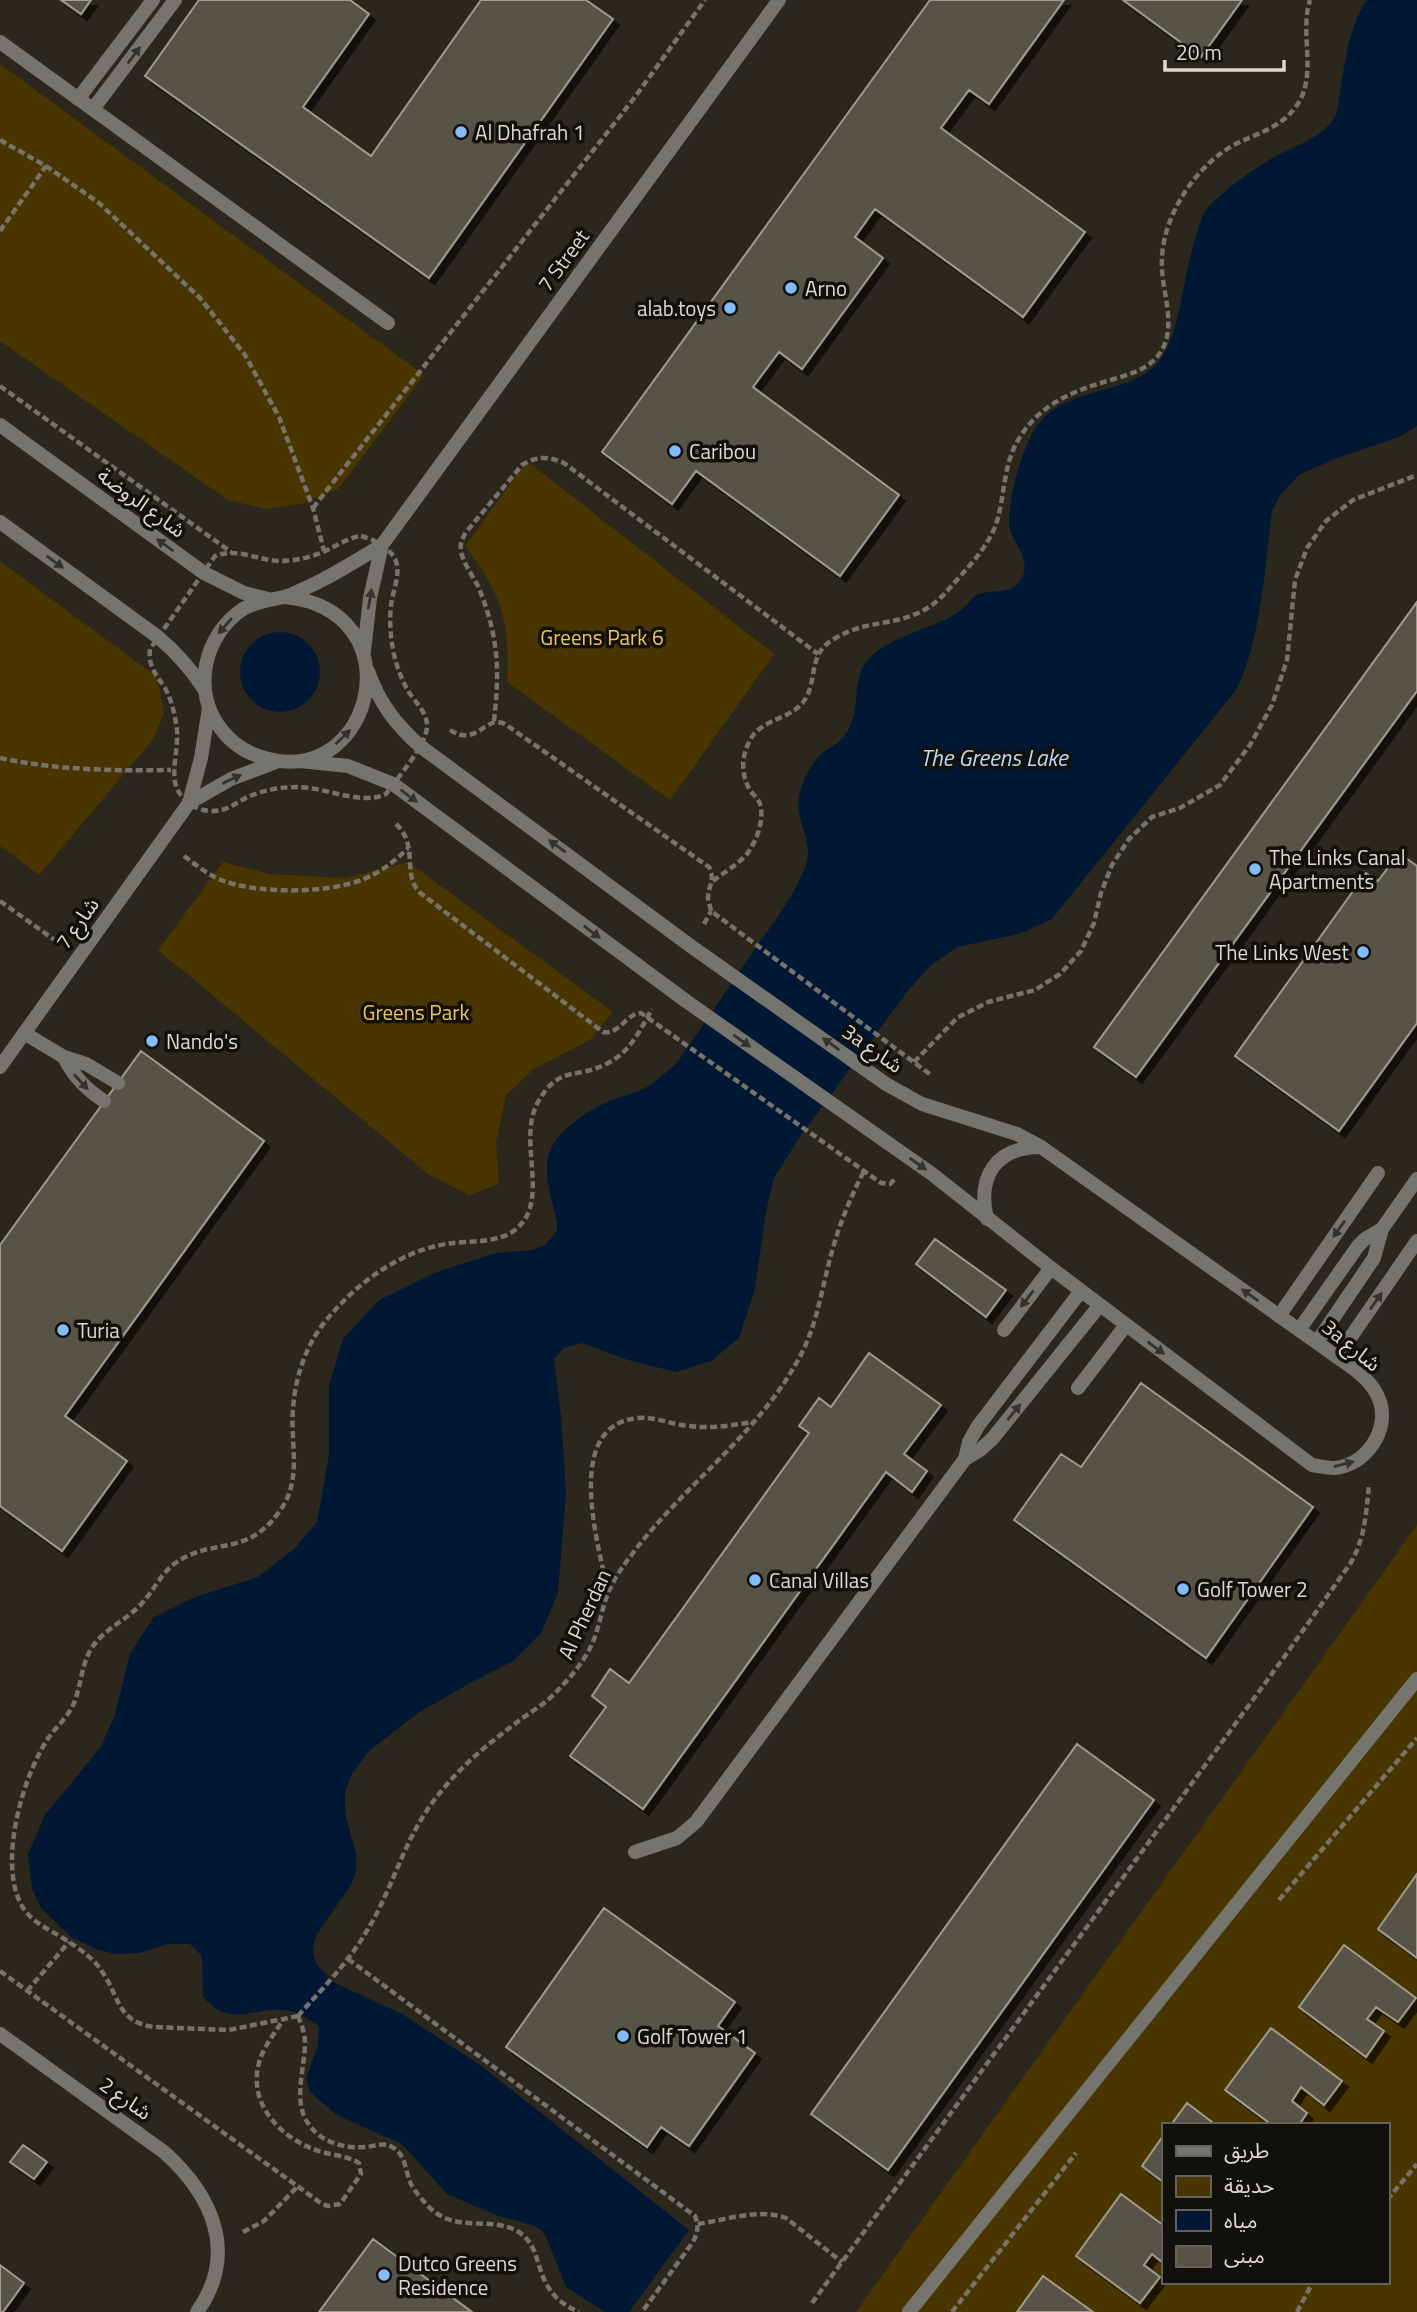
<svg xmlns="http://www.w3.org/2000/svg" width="1417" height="2312" font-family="'Titillium Web','Noto Sans Arabic',sans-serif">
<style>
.green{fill:#493500;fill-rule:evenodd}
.water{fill:#001834}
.building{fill:#595347;stroke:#a19b8e;stroke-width:2;filter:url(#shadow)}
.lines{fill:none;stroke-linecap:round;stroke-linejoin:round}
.path{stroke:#77736a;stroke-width:4.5;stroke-dasharray:7 3.5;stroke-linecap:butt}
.service{stroke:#76746e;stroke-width:14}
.minor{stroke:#76746e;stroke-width:14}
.oneway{fill:#35332e}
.poi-dot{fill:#83bcfb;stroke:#12100b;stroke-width:2.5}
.labels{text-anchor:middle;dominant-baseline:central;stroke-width:7;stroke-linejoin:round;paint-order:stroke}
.poi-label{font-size:21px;fill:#dddad3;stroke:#12100b;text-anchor:start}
.street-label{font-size:21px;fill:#dddad3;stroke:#12100b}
.park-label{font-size:21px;fill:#f3c457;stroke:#12100b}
.water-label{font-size:23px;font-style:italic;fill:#bcd9f9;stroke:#12100b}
</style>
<defs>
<filter id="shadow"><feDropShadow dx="6" dy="6" stdDeviation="0" flood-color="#0009"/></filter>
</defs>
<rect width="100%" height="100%" fill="#2c271c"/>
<path class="green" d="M0 64 424 375 338 489 305 503 267 509 228 500 0 341Z
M527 461 774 654 670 800 507 682C510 622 502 594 465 546Z
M0 561 157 677 164 713 154 738 39 875 0 846Z
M223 862 270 874 346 878 408 862 613 1012 590 1040 534 1069 506 1095 496 1142 499 1184 469 1195 428 1174 158 950Z
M1417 1525V2312H856ZM1163 2125H1387V2282H1163Z"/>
<path class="water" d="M1367 0H1417V426L1399 437 1337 458 1299 475 1281 494 1272 511C1265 565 1261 642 1236 690L1052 919 1019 934 957 947 930 966 907 992 801 1135 774 1178 766 1212 755 1289 739 1338 711 1361 676 1372 628 1360 582 1343 564 1348 554 1359 561 1416 566 1493 558 1593 541 1633 513 1661 472 1682 418 1713 369 1751 353 1772 345 1792V1802L346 1817 356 1854V1871L352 1883 316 1936 313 1948 314 1957 317 1965 335 1983 402 2014 480 2065 689 2230 629 2312H605L566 2287 546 2237 541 2230 532 2225 496 2215 447 2194 402 2144 337 2115 310 2092 306 2078 318 2045 319 2026C311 2021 302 2015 293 2012 258 2002 234 2032 203 1997L202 1956 190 1944H167L140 1953 116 1954 98 1950 71 1937 41 1908 32 1889 28 1854 45 1815 100 1748 115 1715 130 1654 153 1618 195 1597 258 1577 294 1549 317 1522 329 1455V1385L343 1339 379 1300 437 1272 496 1253 532 1250 545 1245 557 1231V1223C553 1203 544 1178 548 1158 553 1133 584 1113 605 1103 617 1097 630 1095 641 1090 654 1084 665 1073 676 1064 703 1026 729 987 755 949 774 922 794 896 806 865 814 841 795 821 799 797 801 783 811 764 821 754 831 746 841 743 847 732 861 709 852 685 864 665 881 637 934 630 960 611 966 607 970 600 975 596 991 587 1008 597 1020 581 1035 560 1010 543 1009 523 1009 496 1021 451 1035 429 1061 385 1132 397 1160 360 1181 333 1184 267 1197 233 1199 227 1201 218 1204 213 1216 195 1250 172 1269 160 1290 147 1318 141 1333 120 1339 112 1339 96 1341 86 1346 56 1350 25 1367 0Z
M240 672a40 40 0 1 1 80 0a40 40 0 1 1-80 0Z"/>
<path class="building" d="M61 0H91L81 14Z
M199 0H350L369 14 303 107 371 156 481 0H586L613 19 429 278 145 76Z
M930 0H1064L989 104 969 90 941 128 1085 232 1023 317 875 209 855 237 883 258 802 369 779 352 753 387 899 495 840 576 696 471 672 504 602 452Z
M1123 0H1242L1201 57Z
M1417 602V691L1136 1077 1094 1047Z
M1399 853 1417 866V1023L1339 1131 1235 1056 1366 873 1378 881Z
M141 1051 264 1141 65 1416 127 1461 62 1551 0 1506V1245Z
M935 1239 1006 1290 986 1317 916 1264Z
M869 1353 941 1405 904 1454 927 1471 912 1492 886 1472 643 1809 570 1756 606 1707 592 1696 610 1669 629 1683 809 1433 799 1426 819 1398 831 1407Z
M1141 1383 1313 1507 1206 1658 1014 1520 1061 1454 1081 1467Z
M1077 1744 1154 1800 888 2170 811 2114Z
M1417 1874V1958L1378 1929Z
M604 1908 735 2002 718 2026 755 2053 689 2146 661 2127 647 2147 506 2047Z
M1344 1945 1416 1998 1398 2022 1376 2007 1367 2019 1384 2031 1366 2057 1299 2007Z
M1271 2028 1342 2081 1324 2105 1301 2087 1292 2101 1307 2113 1299 2125H1272L1225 2090Z
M1187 2103 1216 2125H1171Z
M1163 2136V2182L1142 2166Z
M23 2145 47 2162 34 2179 10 2162Z
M1121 2194 1163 2225V2263L1152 2254 1144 2265 1160 2277 1140 2303 1076 2256Z
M373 2239 472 2312H319Z
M0 2265 24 2283 3 2312H0Z
M1043 2276 1093 2312H1017Z"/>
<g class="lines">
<path class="path" d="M0 140 46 166 99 203 200 298 245 355 279 417 313 508 324 551
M0 231 46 166
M0 386 231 552
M313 508 635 97 705 0
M361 536C373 539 389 547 395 559 402 573 392 592 391 606 389 624 391 642 395 659 398 669 402 680 407 689 413 700 428 713 427 726 427 745 397 778 386 794 362 806 325 787 297 787 282 787 264 790 250 796 240 800 231 808 221 810 201 815 179 802 175 782 172 764 180 743 176 723 174 711 171 699 165 688 156 674 148 667 150 649L215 556C237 547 259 561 281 561 295 561 312 557 325 551 337 546 347 538 361 536Z
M494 721C497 694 499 667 494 639 491 621 485 603 478 586 472 575 464 564 461 552 460 543 462 538 467 531L522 465C537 456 548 456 564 463L818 654
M450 730C477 748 485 714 505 724L709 867C716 880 708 886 708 898 708 899 711 910 711 911L931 1075
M0 758C56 770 114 771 171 770
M396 824C419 845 402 873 419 892L603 1032C620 1035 625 1014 641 1013L881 1183 890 1184 895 1179
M184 856C196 865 207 874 221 880 258 894 327 894 364 879 381 872 395 861 408 848
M713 881C723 873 737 865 746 855 756 843 765 820 760 804 758 798 753 795 750 790 739 772 742 750 754 734 769 717 796 718 807 696 817 675 809 653 834 639 874 614 911 632 947 591 966 569 990 547 998 518 1005 491 1004 461 1020 437 1042 402 1076 390 1114 379 1130 374 1145 370 1156 358 1181 330 1160 292 1162 259 1162 249 1165 234 1169 224 1180 193 1203 163 1232 146 1256 133 1281 129 1297 105 1318 75 1299 34 1310 0
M0 901 56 941
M704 924 711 911
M914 1062 957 1018 988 1002 1035 990 1060 974 1081 951 1094 923 1101 893 1112 865 1129 839 1152 817 1180 808 1220 785 1250 745 1272 705 1287 660 1295 580 1307 548 1326 521 1353 500 1417 475
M608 1592C599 1547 562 1426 637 1418 655 1416 672 1425 690 1426 711 1429 733 1425 754 1422
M1279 1900 1417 1738
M348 1959 695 2216C699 2226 698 2232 693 2242L642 2312
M0 1971 322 2204 328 2206 340 2204 361 2174 359 2163C347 2155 327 2155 313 2149 280 2136 250 2105 258 2067 261 2050 274 2034 283 2020
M27 1991 69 1942
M298 2016 229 2030 153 2027C117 2021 120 1998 103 1973 96 1961 84 1952 72 1944 53 1930 29 1924 19 1900 0 1857 23 1775 49 1737 57 1726 68 1717 74 1703 81 1686 81 1666 91 1649 104 1628 128 1620 143 1602 154 1590 161 1574 174 1564 212 1536 245 1559 279 1512 303 1480 290 1445 293 1409 295 1379 305 1347 324 1323 354 1285 398 1252 446 1244 468 1240 497 1244 515 1230 552 1201 516 1142 538 1102 559 1064 577 1080 608 1063 631 1051 640 1030 652 1009
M298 2016C321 1990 347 1964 365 1934 394 1888 403 1838 439 1794 461 1766 488 1744 516 1723 530 1712 547 1703 558 1690 570 1678 582 1664 590 1648 599 1631 601 1611 608 1593 613 1581 622 1567 630 1557 681 1487 756 1437 798 1360 817 1327 821 1291 831 1255 839 1225 850 1198 864 1171
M298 2016C301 2024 305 2033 305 2042 305 2065 295 2094 304 2116 315 2141 342 2149 366 2147 375 2146 384 2142 392 2147 406 2154 405 2171 411 2184 416 2193 423 2201 431 2209 458 2233 490 2216 517 2231 538 2243 536 2266 547 2285 554 2298 565 2306 579 2312
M1387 2200 1417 2164
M698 2224C726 2220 758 2208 786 2218L842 2262
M243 2232 264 2221 298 2186
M812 2303 1282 1660 1350 1564C1365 1539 1366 1514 1369 1485
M952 2312 1076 2153
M1297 2312 1313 2282"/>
<path class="service" d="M78 99 153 0
M93 109 175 0
M24 1033 64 1057 86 1064 118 1083
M64 1057C74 1077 86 1089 104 1101
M1279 1316 1378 1173
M1004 1330 1051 1268
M1337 1357 1417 1241
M1078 1388 1126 1325"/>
<path class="minor" d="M0 42 388 323
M0 425 204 573 244 593 268 599
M0 522 158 637C177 653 191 669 204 689
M285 597C415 610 375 785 269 759 250 755 233 745 221 729 191 691 204 635 243 609 256 601 270 600 284 597 292 595 300 590 308 587 334 575 358 560 382 545L779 0
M364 651 370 598 382 545
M300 761 348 766 393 784 686 1001 932 1174 1051 1268 1312 1465C1319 1466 1327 1468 1334 1468 1366 1466 1391 1429 1379 1399 1373 1384 1362 1375 1350 1366L1041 1147 1017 1134 922 1104 886 1084 692 947 420 746C395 724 379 702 368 671
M189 803 231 779 276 762
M0 1067 189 803 201 758 209 708
M987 1219C977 1177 995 1148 1039 1147
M1299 1330 1358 1246 1365 1239 1382 1229
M1317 1342 1374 1258 1382 1229 1417 1179
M965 1459 980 1450 993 1438 1100 1305
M635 1852 677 1838 696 1822 965 1459 969 1442 978 1426 1081 1291
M0 2034 164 2152C212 2195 239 2253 197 2312
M909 2312 1417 1679"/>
</g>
<defs><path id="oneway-solid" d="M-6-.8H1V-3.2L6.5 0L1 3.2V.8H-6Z" transform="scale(1.75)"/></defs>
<g class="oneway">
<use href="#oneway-solid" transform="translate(134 55) rotate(-53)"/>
<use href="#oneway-solid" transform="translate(165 545) rotate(-144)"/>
<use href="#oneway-solid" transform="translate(55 562) rotate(36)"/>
<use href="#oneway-solid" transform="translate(370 599) rotate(-80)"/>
<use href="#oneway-solid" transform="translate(225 626) rotate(131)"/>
<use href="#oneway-solid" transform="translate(343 737) rotate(-44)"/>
<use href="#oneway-solid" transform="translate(232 779) rotate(-25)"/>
<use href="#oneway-solid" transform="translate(409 796) rotate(37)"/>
<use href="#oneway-solid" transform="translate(557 846) rotate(-144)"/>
<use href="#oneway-solid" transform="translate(592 932) rotate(37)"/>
<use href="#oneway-solid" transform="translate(742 1041) rotate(35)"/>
<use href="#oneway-solid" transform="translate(831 1044) rotate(-144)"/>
<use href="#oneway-solid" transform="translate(81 1082) rotate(47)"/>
<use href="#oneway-solid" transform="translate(918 1164) rotate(35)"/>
<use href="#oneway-solid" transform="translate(1339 1229) rotate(125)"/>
<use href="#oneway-solid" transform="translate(1250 1295) rotate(-145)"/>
<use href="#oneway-solid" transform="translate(1027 1299) rotate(128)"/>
<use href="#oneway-solid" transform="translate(1376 1301) rotate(-55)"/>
<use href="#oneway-solid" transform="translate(1156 1348) rotate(37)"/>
<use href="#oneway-solid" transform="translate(1014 1412) rotate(-51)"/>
<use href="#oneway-solid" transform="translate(1344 1464) rotate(-14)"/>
</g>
<g class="poi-dot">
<circle cx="461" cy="132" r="7"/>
<circle cx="791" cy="288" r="7"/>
<circle cx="730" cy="308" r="7"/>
<circle cx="675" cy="451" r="7"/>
<circle cx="1255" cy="869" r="7"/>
<circle cx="1363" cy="952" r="7"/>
<circle cx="152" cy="1041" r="7"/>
<circle cx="63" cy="1330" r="7"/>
<circle cx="755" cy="1580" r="7"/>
<circle cx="1183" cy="1589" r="7"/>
<circle cx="623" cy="2036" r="7"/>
<circle cx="384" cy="2275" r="7"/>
</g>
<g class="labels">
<g class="poi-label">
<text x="475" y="132">Al Dhafrah 1</text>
<text x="805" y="288">Arno</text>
<text x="716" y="308" text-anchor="end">alab.toys</text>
<text x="689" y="451">Caribou</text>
<text x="1269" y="857">The Links Canal<tspan x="1269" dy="24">Apartments</tspan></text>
<text x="1349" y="952" text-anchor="end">The Links West</text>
<text x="166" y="1041">Nando's</text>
<text x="77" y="1330">Turia</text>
<text x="769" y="1580">Canal Villas</text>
<text x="1197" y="1589">Golf Tower 2</text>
<text x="637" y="2036">Golf Tower 1</text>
<text x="398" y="2263">Dutco Greens<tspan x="398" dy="24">Residence</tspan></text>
</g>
<g class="street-label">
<text transform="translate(563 260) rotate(-54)">7 Street</text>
<text transform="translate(142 502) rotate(36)">شارع الروضة</text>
<text transform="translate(77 923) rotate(-55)">شارع 7</text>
<text transform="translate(873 1048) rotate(35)">3a شارع</text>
<text transform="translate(1352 1345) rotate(39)">3a شارع</text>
<text transform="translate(584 1614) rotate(-65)">Al Pherdan</text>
<text transform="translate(126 2098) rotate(35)">شارع 2</text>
</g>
<g class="park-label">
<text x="602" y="637">Greens Park 6</text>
<text x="416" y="1012">Greens Park</text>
</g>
<g class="water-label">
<text x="994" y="757">The Greens Lake</text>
</g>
</g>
<rect x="1162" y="2123" width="228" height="161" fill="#12100b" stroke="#63615b" stroke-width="2"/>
<rect x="1176" y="2146" width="35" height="10" fill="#76746e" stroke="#63615b" stroke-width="2"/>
<text x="1224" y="2158" font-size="21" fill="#dddad3">طريق</text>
<rect x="1176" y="2176" width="35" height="21" fill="#493500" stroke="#63615b" stroke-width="2"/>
<text x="1224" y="2193" font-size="21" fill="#dddad3">حديقة</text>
<rect x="1176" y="2210" width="35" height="21" fill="#001834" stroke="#63615b" stroke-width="2"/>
<text x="1224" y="2228" font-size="21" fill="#dddad3">مياه</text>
<rect x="1176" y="2246" width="35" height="21" fill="#595347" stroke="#63615b" stroke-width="2"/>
<text x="1224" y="2263" font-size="21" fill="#dddad3">مبنى</text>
<path d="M1165 60v10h119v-10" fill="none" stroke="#dddad3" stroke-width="3.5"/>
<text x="1176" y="60" font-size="21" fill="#dddad3" stroke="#12100b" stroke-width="5" paint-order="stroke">20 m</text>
</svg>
